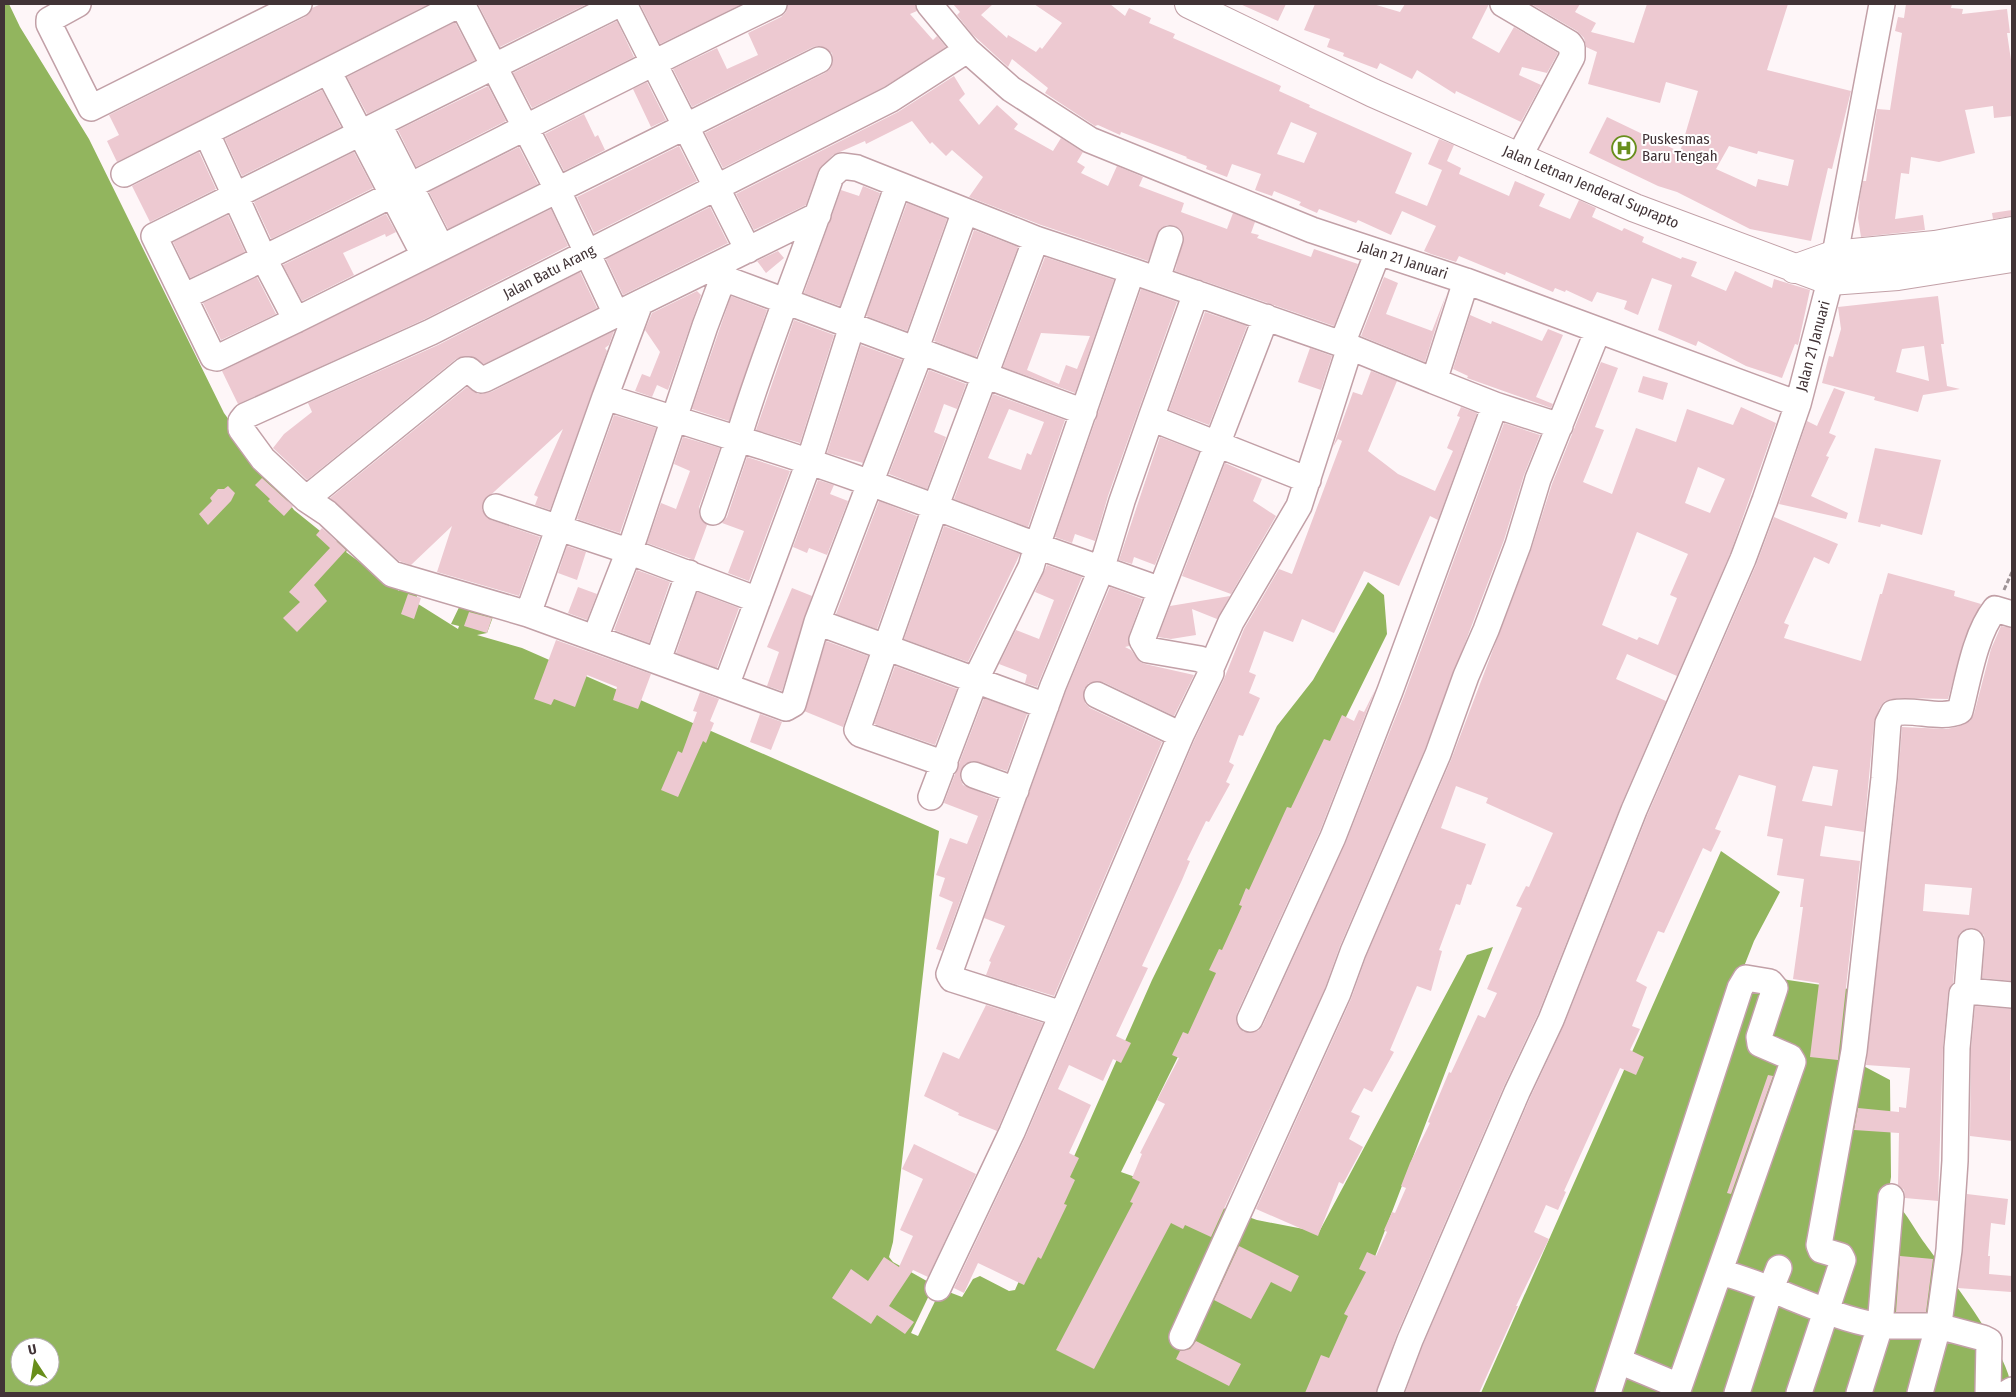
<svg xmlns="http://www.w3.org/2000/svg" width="2016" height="1397" font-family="'Fira Sans Condensed',sans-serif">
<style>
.water{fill:#92b55e;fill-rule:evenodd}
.pier{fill:#fef6f8}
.building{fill:#edc9d1;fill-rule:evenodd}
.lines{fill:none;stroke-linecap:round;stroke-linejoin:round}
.minor-casing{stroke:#c2a0a7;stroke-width:28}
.major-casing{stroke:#c2a0a7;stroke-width:30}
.path{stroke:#9e9396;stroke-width:3;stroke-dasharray:5 2.5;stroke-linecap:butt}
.minor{stroke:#fff;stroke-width:25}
.major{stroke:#fff;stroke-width:28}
.labels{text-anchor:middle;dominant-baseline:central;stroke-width:4;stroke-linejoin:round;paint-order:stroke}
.poi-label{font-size:15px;fill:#413336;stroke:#fff;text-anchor:start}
.street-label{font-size:15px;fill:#413336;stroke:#fff}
</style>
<rect width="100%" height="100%" fill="#fef6f8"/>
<path class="water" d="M4 4H9L20 27 89 139 224 413 294 510 335 543 345 533 354 542 346 552 399 591 401 587H420L415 602 458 629 459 626 451 624 463 599 494 614 487 633 477 635 522 648 939 831 893 1242 889 1257 893 1262 941 1289 962 1297 973 1279 980 1276 1009 1291 1015 1290 1152 980 1277 726 1313 680 1368 582 1384 595 1387 634 1121 1172 1257 1220 1319 1232 1467 955 1493 947 1323 1393H4ZM20 1347H50V1377H20Z
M1721 851 1780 892 1754 941 1743 969 1788 980 1862 991 1854 1061 1890 1080 1891 1177 1888 1196C1904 1208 1912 1225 1923 1241 1947 1274 2012 1355 2012 1393H1481Z"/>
<path class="pier" d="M934 1285 941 1289 918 1336 911 1333Z"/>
<path class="building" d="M321 4H429L117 162 107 141 119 135 109 115 305 17 312 8Z
M478 4H587L500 47Z
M640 4H742L660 44Z
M788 4H915L917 11 910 14 933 40 937 36 946 47 884 87 723 168 705 133 825 73 831 68 833 61 832 53 820 46 813 47 692 107 673 69 717 48 727 69 758 55 748 33 781 17 786 12Z
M953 4H993L981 15 1007 38 1008 35 1036 52 1040 47 1042 49 1062 23 1034 4H1110L1125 16 1129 8 1151 18 1149 23 1175 34 1173 38 1281 86 1279 91 1310 105 1309 107 1412 153 1395 193 1427 206 1442 170 1428 164 1439 139 1454 145 1447 161 1461 168 1459 174 1509 196 1515 181 1545 194 1539 206 1570 219 1579 200 1596 208 1592 217 1622 231 1624 228 1644 237 1642 242 1681 259 1682 257 1697 262 1691 276 1726 291 1735 271 1772 288 1774 279 1810 290 1798 345 1795 344 1782 378 1746 366 1698 341 1696 346 1658 330 1672 285 1652 278 1638 315 1624 309 1627 301 1597 292 1592 302 1566 290 1565 292 1555 288 1553 292 1506 272 1505 275 1459 256 1456 262 1431 254 1424 251 1436 226 1402 211 1391 235 1358 220 1356 223 1319 209 1317 213 1299 205 1301 202 1274 191 1272 196 1255 190 1261 174 1232 164 1227 177 1206 169 1207 166 1186 158 1187 157 1121 132 1120 135 1098 125 1095 126 1045 93 1048 88 1012 59 1008 67 972 34 957 15 960 12ZM1291 122 1317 133 1304 163 1277 154Z
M1240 4H1286L1278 21Z
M1315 4H1373L1400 12 1405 4H1489L1472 38 1499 53 1514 27 1558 53 1547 73 1522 67 1519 75 1541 85 1521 122 1456 91 1455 94 1417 70 1412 79 1380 63 1377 69 1343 56 1344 53 1327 47 1330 39 1304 30Z
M1531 4H1580L1575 12 1596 23 1591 32 1634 43 1647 4H1788L1767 70 1851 91 1832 169 1828 168 1811 241 1750 229 1677 192 1658 186 1589 153 1607 117 1680 152 1698 91 1666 82 1660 103 1588 84 1597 52 1586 47 1584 38 1577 31ZM1729 146 1757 154 1758 151 1794 160 1788 186 1758 179 1756 187 1716 169Z
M1906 4H1952L1951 8 1963 9 1962 14 2007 9 2010 33H2007L2012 67V116L1994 118 1993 106 1965 110 1975 153 1939 162 1911 157 1909 174 1901 173 1895 219 1923 215 1925 230 1861 237 1858 218 1860 197 1863 181H1866L1877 109 1890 110 1902 33 1895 31 1898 17 1904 18Z
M617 21 634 57 532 108 513 73Z
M455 22 475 60 367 114 347 77Z
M954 76 965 94 959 100 979 125 997 105 1018 124 1014 129 1053 151 1061 138 1083 152 1077 162 1085 167 1081 173 1108 186 1117 166 1143 177 1139 186 1184 203 1181 212 1227 229 1233 213 1255 222 1251 233 1259 235 1257 238 1311 257 1314 249 1358 264 1334 326 1175 271 1184 236 1181 230 1175 226 1167 225 1160 229 1148 261 1041 225 969 197 983 177 952 150 946 156 932 142 930 144 912 121 866 144 865 141 833 155 818 171 806 205 754 230 736 194 898 112Z
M647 82 666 120 651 127 633 89Z
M488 86 506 121 416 167 398 130Z
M322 90 341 127 242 176 225 139Z
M584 114 595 137 598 135 605 150 564 171 545 134Z
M679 146 697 181 594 233 577 197Z
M519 147 538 184 448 229 429 192Z
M199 152 216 189 150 222 132 186Z
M354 152 373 188 271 239 254 202Z
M863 186 880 193 840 306 804 293 841 190 859 196Z
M907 203 947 219 907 331 866 316Z
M710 207 728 243 623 295 606 259Z
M551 209 568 246 425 319 238 404 222 371Z
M2012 210V216L1993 219 1992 213Z
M386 214 396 232 386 237 385 234 343 253 354 275 302 301 283 265Z
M228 215 245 252 190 278 173 242Z
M974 230 1018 247 976 357 934 341Z
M778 251 784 258 766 273 757 261Z
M1045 257 1114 280 1075 393 1003 367ZM1041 333 1090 336 1077 369 1066 365 1059 384 1027 370Z
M580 272 597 308 484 364 469 356 456 359 307 480 273 448 284 434 312 412 308 403 438 345Z
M257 277 276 314 221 340 203 303Z
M1384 277 1398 283 1386 314 1432 331 1446 295 1425 362 1361 336Z
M1141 289 1177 302 1108 496 1095 541 1075 534 1072 543 1055 537Z
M697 291 701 295 668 390 657 385 652 397 635 391 642 374 650 377 660 352 645 330 652 313Z
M731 296 767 310 729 421 692 409Z
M1938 296 1944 344H1941L1947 386 1960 389 1923 395 1918 412 1874 400 1875 397 1822 383 1829 356 1833 357 1841 329 1838 307ZM1924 346 1929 381 1896 372 1902 349Z
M1205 312 1247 326 1209 425 1169 410Z
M1470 315 1491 324 1492 321 1542 341 1548 329 1563 335 1536 397 1553 404 1551 408 1467 378 1468 376 1453 369Z
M794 320 834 335 800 443 756 430Z
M614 331 609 345 605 348 607 351 550 510 535 505 538 497 534 495 563 429 483 502 482 510 491 520 540 537 519 596 437 572 452 526 411 565 399 561 330 498 467 387 478 394 491 392Z
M861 345 902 360 863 463 827 453Z
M1310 348 1332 356 1321 390 1298 382Z
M1601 362 1618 368 1595 427 1604 430 1583 482 1612 494 1636 428 1676 442 1687 409 1733 425 1741 407 1776 423 1730 554 1677 676 1627 654 1616 679 1666 701 1621 805 1538 1014 1504 1086 1397 1334 1376 1393H1305L1321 1355 1329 1358 1348 1316 1344 1314 1366 1272 1359 1269 1367 1252 1376 1256 1387 1232 1384 1230 1392 1212 1395 1213 1406 1188 1401 1186 1410 1163 1430 1123 1428 1122 1449 1072 1451 1073 1478 1015 1485 1018 1497 993 1487 989 1522 908 1516 906 1526 886 1529 887 1553 833 1486 803 1488 798 1456 786 1441 828 1486 844 1471 885 1467 884 1460 905 1456 904 1439 950 1442 951 1431 991 1417 986 1390 1050 1394 1052 1372 1092 1364 1088 1351 1112 1360 1116 1349 1139 1363 1147 1343 1184 1339 1182 1318 1236 1256 1209 1351 999 1366 957 1451 760 1531 550 1552 484ZM1698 467 1725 479 1710 513 1685 503ZM1637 532 1688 554 1670 595 1677 598 1658 645 1639 637 1637 640 1602 625Z
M929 370 966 384 957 409 944 404 934 432 946 437 927 489 889 474Z
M1371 371 1397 381 1368 451 1398 474 1435 491 1453 451 1447 448 1460 417 1457 416 1461 407 1477 413 1438 520 1430 516 1399 586 1364 571 1334 633 1302 619 1293 642 1264 631 1249 672 1256 675 1249 693 1260 698 1243 736 1239 735 1229 762 1234 765 1226 782 1230 784 1209 822 1206 821 1187 860 1190 861 1182 880 1142 966 1148 968 1116 1036 1131 1043 1121 1063 1113 1059 1103 1081 1069 1065 1058 1089 1091 1105 1069 1153 1079 1158 1070 1177 1075 1180 1064 1204 1067 1205 1041 1259 1038 1257 1024 1285 978 1263 964 1293 954 1288 1025 1138 1194 741 1224 679 1244 629 1279 569 1292 574 1342 441 1338 439 1333 447 1353 392 1362 395Z
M1643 376 1668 383 1663 400 1638 392Z
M1834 388 1845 392 1829 433 1836 436 1826 456 1829 457 1811 496 1848 513 1846 519 1779 504 1807 421 1817 426Z
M993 394 1065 420 1028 527 954 499ZM1009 409 1044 422 1031 455 1027 453 1021 470 988 458Z
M614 415 656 428 620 533 577 519Z
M1504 423 1540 435 1524 475 1504 540 1425 749 1340 946 1325 988 1211 1237 1185 1225 1183 1229 1171 1223 1094 1369 1056 1350 1133 1203 1130 1202 1140 1182 1132 1178 1142 1154 1140 1153 1165 1104 1157 1100 1179 1058 1172 1055 1183 1032 1188 1034 1216 973 1209 970 1219 949 1222 950 1242 906 1239 905 1246 888 1249 890 1287 807 1291 808 1324 739 1330 741 1342 715 1354 721 1359 710 1364 712 1375 690 1320 831 1237 1013 1236 1020 1238 1027 1244 1032 1258 1031 1263 1025 1346 842 1404 696Z
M683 437 720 448 699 507V515L707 525 694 560 647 543 661 503 676 509 690 471 674 464Z
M1160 437 1199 452 1155 565 1134 557 1132 564 1119 560Z
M1875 448 1941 460 1922 535 1881 524 1880 527 1858 522Z
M747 457 790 471 749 581 728 573 744 531 722 523 727 517Z
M1225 463 1262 479 1253 501 1276 516 1231 594 1182 576Z
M262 478 293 506 284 516 268 501 270 499 255 485Z
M818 480 834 485 830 494 848 501 827 555 809 548 807 553 793 547Z
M228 486 235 493 231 501 208 525 199 514 212 501 210 498 218 489H224Z
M879 501 917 516 877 629 836 614Z
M1774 517 1838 544 1829 564 1814 557 1784 623 1789 625 1784 638 1861 661 1880 594H1882L1888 573 1955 591 1954 596 1981 604 1964 640 1948 699 1899 698 1885 701 1880 707 1874 722 1864 832 1825 826 1820 856 1860 861 1838 1060 1810 1057 1819 983 1793 979 1803 907H1800L1804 879 1777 875 1783 839 1767 836 1776 786 1739 775 1715 829 1721 831 1711 852 1703 848 1664 933 1658 931 1636 981 1647 987 1632 1026 1640 1029 1630 1050 1644 1057 1636 1075 1620 1068 1564 1191 1566 1192 1558 1210 1546 1205 1534 1232 1549 1239 1516 1306H1518L1479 1393H1405L1423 1345 1530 1098 1564 1025 1647 816 1756 565ZM1813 766 1838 770 1832 806 1802 801Z
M944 526 1020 554 968 662 904 639Z
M322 528 346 550 314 585 327 601 297 632 283 618 300 602 289 592 330 548 316 535Z
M567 546 586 552 577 580 558 573Z
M1047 565 1082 577 1037 687 1025 683 1027 675 1025 674 999 664 1016 630 1039 639 1054 600 1035 592Z
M637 570 670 582 649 643 614 630Z
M578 587 597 594 587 620 568 613Z
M1110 587 1142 599 1129 635V646L1125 647 1131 650 1140 662 1145 664 1194 675 1174 716 1103 682 1089 683 1084 689 1085 703 1090 708 1162 742 1054 996 986 975 991 962 989 961 1005 926 984 918 1066 691Z
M792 588 812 596 782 691 767 686 779 652 767 647Z
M697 592 739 608 717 668 676 653Z
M408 594 421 598 414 619 401 614Z
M1230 596 1217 619 1192 609 1196 635 1171 639 1158 637 1170 606Z
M469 612 492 618 487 633 464 626Z
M2001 626 2012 628V981L1982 978 1985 943 1984 935 1973 928 1965 929 1960 933 1957 941 1953 983 1948 993 1943 1047 1938 1201 1905 1198 1904 1190 1898 1185 1899 1133 1854 1130 1858 1108 1899 1112V1107L1906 1108 1910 1068 1866 1065 1898 780 1902 727 1946 729 1957 727 1970 721 1974 714 1991 649ZM1925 884 1972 888 1969 915 1923 911Z
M556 640 651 674 638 709 613 700 617 687 587 675 575 707 554 699 551 705 534 699Z
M826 641 868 656 843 727 804 711Z
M895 666 957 689 935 745 874 724Z
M700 692 719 699 710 721 714 723 706 743 703 741 678 797 661 790 678 751 682 753 697 712 693 711Z
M984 698 1027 714 1007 771 972 761 965 764 961 770 960 778 963 785 997 799 942 951 936 949 953 902 939 896 945 878 936 875 950 838 967 844 978 816 944 803Z
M760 714 782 722 771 750 750 742Z
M986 1005 1043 1023 997 1131 958 1115 959 1113 924 1096 943 1052 959 1059Z
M1975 1006 2012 1009 2010 1080H2012V1141L1970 1136 1971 1049Z
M1768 1075 1773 1076 1731 1194 1727 1193Z
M914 1144 976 1174 928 1277 913 1270 889 1306 914 1322 905 1334 877 1315 871 1324 832 1298 851 1269 868 1281 884 1257 899 1267 913 1236 900 1230 923 1179 902 1169Z
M1967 1194 2008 1199 2005 1225 1991 1223 1988 1256H1990L1989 1274 2012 1276 2011 1292 1958 1288Z
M1239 1246 1299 1276 1291 1292 1271 1282 1251 1319 1214 1300Z
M1900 1256 1933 1259 1926 1312H1896Z
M1196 1341 1241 1364 1229 1386 1176 1359 1180 1351 1190 1349Z"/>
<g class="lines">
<g class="minor-casing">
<path id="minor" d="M78 4 49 20V24L91 108 299 4
M462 4 558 191 616 314
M619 4 154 236 213 357 217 358 296 320 819 60
M624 4 748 250
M929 4 967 50 1011 89 1090 140 1312 230 1466 281 1798 404
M1503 4 1569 43 1572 47V57L1519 157
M328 71 424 255
M379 125 441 247
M207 134 264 259 296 320
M124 174 460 4
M1132 271 1350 347
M1157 279 1170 239
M185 296C383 203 576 99 774 4
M848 325 898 185
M1342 344 1378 252
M916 348 965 211
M921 350 817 622 1046 706
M1434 381 1495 405
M605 397 640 303
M1151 418 1196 293
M306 499 465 370H469L481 380 485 379 818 215
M496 507 628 551 758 600
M1161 590 1266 317
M528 614 605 397 738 439 713 512
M817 622 793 704 786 708 528 614 392 574 327 513 306 499 263 459 241 429V421L245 416 431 332 891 99 967 50
M595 638 634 538 705 326 723 278 1084 412
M658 660 689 573
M1211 668 1231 622 1299 506 1350 347 1434 381 1466 281
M726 686 809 462 852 326
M1097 695 1181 735
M945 764 860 734 857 730 935 508 1036 239
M974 775 1016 790
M931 797 975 681 1031 567 1037 546 1132 271 1036 239 857 168 842 166 831 176C801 264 765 350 738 439 836 468 932 506 1028 542L1037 546 1161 590 1142 640 1148 650 1200 659 1208 663 1211 673 1181 735 1012 1132 938 1288
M1967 991 2012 995
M1062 1014 952 979 949 974 1053 686 1101 570 1122 501 1151 418 1308 480
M1250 1019 1333 837 1390 691 1495 405 1560 426
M1891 1197 1880 1326H1938L1983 1338 1989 1341 1988 1393
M1720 1272C1774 1286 1825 1317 1880 1326L1859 1393
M1182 1337 1338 993 1353 952 1438 754 1466 676 1486 630 1518 545 1538 479 1598 330
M1619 1361 1679 1386
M1390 1393 1410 1340 1517 1092 1551 1020 1634 810 1743 559 1765 500 1798 404 1830 281 1882 4
M1608 1393 1740 988 1746 978 1770 982 1775 988 1759 1037 1760 1044 1790 1057 1793 1062 1677 1393
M1737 1393 1771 1288 1779 1268
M1799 1393 1843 1260 1841 1256 1821 1250 1819 1245 1854 1051 1884 778 1888 723 1893 713C1914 708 1940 720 1960 711 1968 680 1975 634 1995 609L2012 614
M1920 1393 1939 1323 1949 1250 1955 1161 1957 1048 1962 994 1967 991 1971 942
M2007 1393 2012 1390"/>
</g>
<g class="major-casing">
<path id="major" d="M1189 4 1373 93 1635 208 1830 281 1898 276 2012 258
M1794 269 1833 255 1935 245 2012 231"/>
</g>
<path class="path" d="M2004 590 2012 572"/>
<use href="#minor" class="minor"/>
<use href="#major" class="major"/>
</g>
<defs>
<g id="hospital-ring" transform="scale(1.25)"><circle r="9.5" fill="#fff" stroke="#688e1b" stroke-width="1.5"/><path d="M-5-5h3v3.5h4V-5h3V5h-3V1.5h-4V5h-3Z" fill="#688e1b"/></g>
</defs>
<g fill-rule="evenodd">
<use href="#hospital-ring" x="1624" y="148"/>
</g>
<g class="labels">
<g class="poi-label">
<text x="1642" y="139">Puskesmas<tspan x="1642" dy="17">Baru Tengah</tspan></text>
</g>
<g class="street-label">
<text transform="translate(1591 187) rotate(23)">Jalan Letnan Jenderal Suprapto</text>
<text transform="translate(1403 260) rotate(18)">Jalan 21 Januari</text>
<text transform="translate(549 272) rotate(-27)">Jalan Batu Arang</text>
<text transform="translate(1813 346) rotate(-75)">Jalan 21 Januari</text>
</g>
</g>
<rect width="2016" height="1397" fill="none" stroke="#413336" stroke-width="10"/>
<g transform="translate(35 1362) rotate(348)"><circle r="24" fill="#ffffff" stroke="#b3adaf"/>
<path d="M0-4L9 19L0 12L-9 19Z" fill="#688e1b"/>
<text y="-8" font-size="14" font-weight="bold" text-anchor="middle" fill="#413336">U</text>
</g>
</svg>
